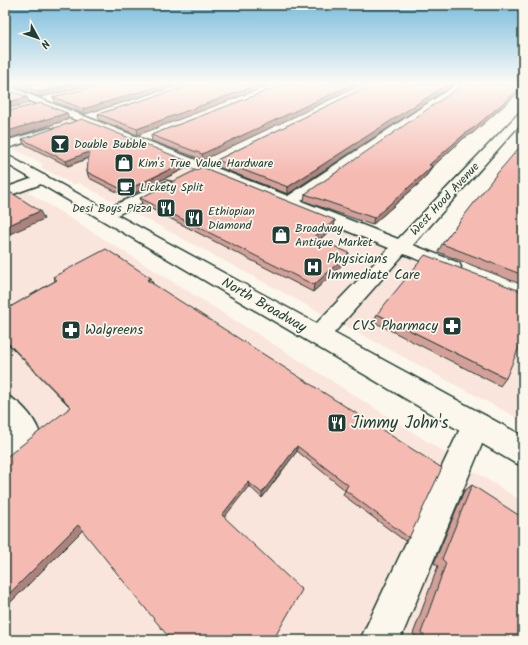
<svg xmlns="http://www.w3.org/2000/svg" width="528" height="645" font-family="Kalam,sans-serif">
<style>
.built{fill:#f9e5db}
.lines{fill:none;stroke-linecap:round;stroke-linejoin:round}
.minor-casing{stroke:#1f3d34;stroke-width:3}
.major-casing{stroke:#1f3d34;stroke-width:3}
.minor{fill:#fbf7ec;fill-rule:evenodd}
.major{fill:#fbf7ec;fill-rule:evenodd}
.wall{fill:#d3a099;stroke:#1f3d34}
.shaded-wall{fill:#ac827d;stroke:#1f3d34}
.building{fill:#f5bab2;stroke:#1f3d34}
.labels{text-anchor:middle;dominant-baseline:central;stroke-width:3.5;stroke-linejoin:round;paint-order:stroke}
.far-poi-label{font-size:12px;fill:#1f3d34;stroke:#fbf7ec;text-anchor:start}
.far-street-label{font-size:12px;fill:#1f3d34;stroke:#fbf7ec}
.poi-label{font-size:14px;fill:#1f3d34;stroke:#fbf7ec;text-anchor:start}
.street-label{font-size:14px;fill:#1f3d34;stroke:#fbf7ec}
.near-poi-label{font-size:17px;fill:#1f3d34;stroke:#fbf7ec;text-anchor:start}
</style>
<rect width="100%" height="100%" fill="#fbf7ec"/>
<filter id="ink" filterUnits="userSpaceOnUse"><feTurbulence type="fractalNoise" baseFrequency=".025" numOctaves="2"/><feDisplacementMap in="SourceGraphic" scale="8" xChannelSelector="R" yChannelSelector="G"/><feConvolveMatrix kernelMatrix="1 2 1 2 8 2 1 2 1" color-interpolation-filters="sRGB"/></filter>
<g filter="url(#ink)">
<path class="built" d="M5 88 523 294V421L79 183 72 184 41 167 43 164 5 144Z
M5 178 270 342 523 502V640H5Z"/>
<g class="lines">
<g class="minor-casing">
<path id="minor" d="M457 84H467L301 201 398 239 519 113 523 112V121L413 245 459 263 461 267 459 271 452 273 404 254 326 342 318 345 310 342 307 336 310 330 389 248 5 91V85L288 196Z
M50 128 54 129 56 131 54 133 5 149V141Z
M42 175 47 176 49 179 47 182 5 197V188Z
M167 181 172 182 174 185 172 188 111 218 105 220 99 218 97 215 99 212Z
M5 395C20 401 33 416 39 431 33 445 19 455 5 461Z
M476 412 486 416 490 425 400 640H360L466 416Z"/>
</g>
<g class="major-casing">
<path id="major" d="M5 154 523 436V466L513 462 5 163Z"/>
</g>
<use href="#minor" class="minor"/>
<use href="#major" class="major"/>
</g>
<path class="wall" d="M5 84H94L41 97Z
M105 84H183L85 114 55 102 53 97Z
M195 84 138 135 99 120 98 114Z
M285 84 203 160 152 141 151 135Z
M372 84 288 194 218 167 217 160Z
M5 112 67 113 69 119 11 138 5 134Z
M473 133 464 138 431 168 429 172 423 180 372 225 304 201 305 194Z
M22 139 187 161 188 167 127 197 89 178 87 172 89 158 68 166 24 144Z
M523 143V285L438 252 442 244Z
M140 198 334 227 319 240 349 253 347 260 313 292 142 204Z
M53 277 151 278 153 284 409 538 405 541 343 495 345 490 297 451 262 498 249 486 82 530 9 532 71 408 5 341V310L55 281Z
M377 314 506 378 500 386 374 322Z
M472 485 523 640H421L413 634 438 566 434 563 464 491Z"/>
<path class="shaded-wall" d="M72 84H94L41 97 39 92Z
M166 84H183L85 114 83 109Z
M260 84H273L138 135 137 129Z
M353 84H363L203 160 202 154Z
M448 84H455L288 194V187Z
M523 86V89L473 133 464 138 431 168 429 172 423 180 372 225 374 218 429 165 467 132Z
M27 97 29 103 5 109V103Z
M67 113 69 119 11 138 8 131Z
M89 152 91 157 68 166 66 161Z
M187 161 188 167 127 197 125 191Z
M40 211 44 219 5 236V227Z
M335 220 334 227 314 244V237Z
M349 253 347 260 313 292 314 285Z
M151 278 153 284 149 287 147 280Z
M297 446V451L262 498V493Z
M248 482 249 486 223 519 222 515Z
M78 525 84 529 5 608V598Z"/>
<path class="building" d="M16 84H72L39 92Z
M105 84H166L83 109 53 97Z
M195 84H260L137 129 98 114Z
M285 84H353L202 154 151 135Z
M372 84H448L288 187 217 160Z
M464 84H523V86L475 127 467 132 429 165 432 166 425 173 374 218 305 194Z
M5 88 27 97 5 103Z
M41 103 67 113 8 131 5 130V112Z
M82 119 187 161 125 191 87 172 89 152 66 161 22 139Z
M523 143V275L442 244 495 176Z
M202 167 335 220 314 237 349 253 314 285 140 198Z
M12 193 40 211 5 227V196Z
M106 249 151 278 147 280 442 468 409 538 345 490 348 485 297 446 262 493 248 482 222 515 302 590 273 640H171L78 525 5 598V535L9 532 5 526V458L71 407 5 340V310L57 280 53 277Z
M425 255 523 292V338L506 378 377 314Z
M472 485 523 518V640H499L497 638 496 640H429L421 633 446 563 442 559Z"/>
</g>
<linearGradient id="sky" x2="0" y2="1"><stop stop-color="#7abcdd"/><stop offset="0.48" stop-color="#fdfbf6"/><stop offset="1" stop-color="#fdfbf6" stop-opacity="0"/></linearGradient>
<rect width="528" height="174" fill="url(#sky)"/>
<defs>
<g id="bar-square" transform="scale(1)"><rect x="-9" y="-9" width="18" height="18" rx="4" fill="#1f3d34" stroke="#fbf7ec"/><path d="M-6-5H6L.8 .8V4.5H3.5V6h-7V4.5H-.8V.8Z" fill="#fff"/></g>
<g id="shop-square" transform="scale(1)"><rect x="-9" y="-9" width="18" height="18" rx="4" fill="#1f3d34" stroke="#fbf7ec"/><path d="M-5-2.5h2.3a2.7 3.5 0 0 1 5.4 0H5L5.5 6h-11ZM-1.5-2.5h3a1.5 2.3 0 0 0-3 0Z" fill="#fff"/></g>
<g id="cafe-square" transform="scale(1)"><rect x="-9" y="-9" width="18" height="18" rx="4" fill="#1f3d34" stroke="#fbf7ec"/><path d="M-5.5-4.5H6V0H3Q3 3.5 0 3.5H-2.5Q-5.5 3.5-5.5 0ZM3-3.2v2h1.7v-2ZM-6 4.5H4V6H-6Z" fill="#fff"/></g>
<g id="restaurant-square" transform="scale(1)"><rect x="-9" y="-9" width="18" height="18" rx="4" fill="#1f3d34" stroke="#fbf7ec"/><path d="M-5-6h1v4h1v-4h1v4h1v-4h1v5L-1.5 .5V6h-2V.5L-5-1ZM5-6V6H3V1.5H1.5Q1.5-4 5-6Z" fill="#fff"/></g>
<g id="hospital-square" transform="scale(1)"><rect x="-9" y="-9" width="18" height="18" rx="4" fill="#1f3d34" stroke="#fbf7ec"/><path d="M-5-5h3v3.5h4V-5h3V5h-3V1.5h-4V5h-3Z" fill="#fff"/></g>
<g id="pharmacy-square" transform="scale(1)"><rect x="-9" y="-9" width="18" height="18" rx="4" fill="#1f3d34" stroke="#fbf7ec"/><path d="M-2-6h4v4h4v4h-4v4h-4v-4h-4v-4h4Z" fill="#fff"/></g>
</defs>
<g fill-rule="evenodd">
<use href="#bar-square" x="60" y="144"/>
<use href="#shop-square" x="124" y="163"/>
<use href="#cafe-square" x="126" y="187"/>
<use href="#restaurant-square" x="166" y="208"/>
<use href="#restaurant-square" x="194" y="218"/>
<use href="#shop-square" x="281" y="235"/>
<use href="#hospital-square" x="313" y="267"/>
<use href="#pharmacy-square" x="452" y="326"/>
<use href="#pharmacy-square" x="71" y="330"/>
<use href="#restaurant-square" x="337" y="423"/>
</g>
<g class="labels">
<g class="far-poi-label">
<text x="74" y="144">Double Bubble</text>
<text x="138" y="163">Kim's True Value Hardware</text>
<text x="140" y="187">Lickety Split</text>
<text x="152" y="208" text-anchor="end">Desi Boys Pizza</text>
<text x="208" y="211">Ethiopian<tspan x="208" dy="14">Diamond</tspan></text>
<text x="295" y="228">Broadway<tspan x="295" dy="14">Antique Market</tspan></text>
</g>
<g class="far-street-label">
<text transform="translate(445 199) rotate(-47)">West Hood Avenue</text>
</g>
<g class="poi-label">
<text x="327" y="259">Physicians<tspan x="327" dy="16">Immediate Care</tspan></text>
<text x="438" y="326" text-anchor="end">CVS Pharmacy</text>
<text x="85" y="330">Walgreens</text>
</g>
<g class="street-label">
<text transform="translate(264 305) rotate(30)">North Broadway</text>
</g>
<g class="near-poi-label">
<text x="351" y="423">Jimmy John's</text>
</g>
</g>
<rect width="528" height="645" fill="none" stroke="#fbf7ec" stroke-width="20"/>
<rect x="10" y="10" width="508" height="625" fill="none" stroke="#1f3d34" stroke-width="1.5" filter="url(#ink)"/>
<g transform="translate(38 38) rotate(130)" stroke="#fbf7ec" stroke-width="3" paint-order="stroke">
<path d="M0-3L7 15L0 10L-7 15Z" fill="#1f3d34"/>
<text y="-6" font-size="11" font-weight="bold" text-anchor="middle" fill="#1f3d34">N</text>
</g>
</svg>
